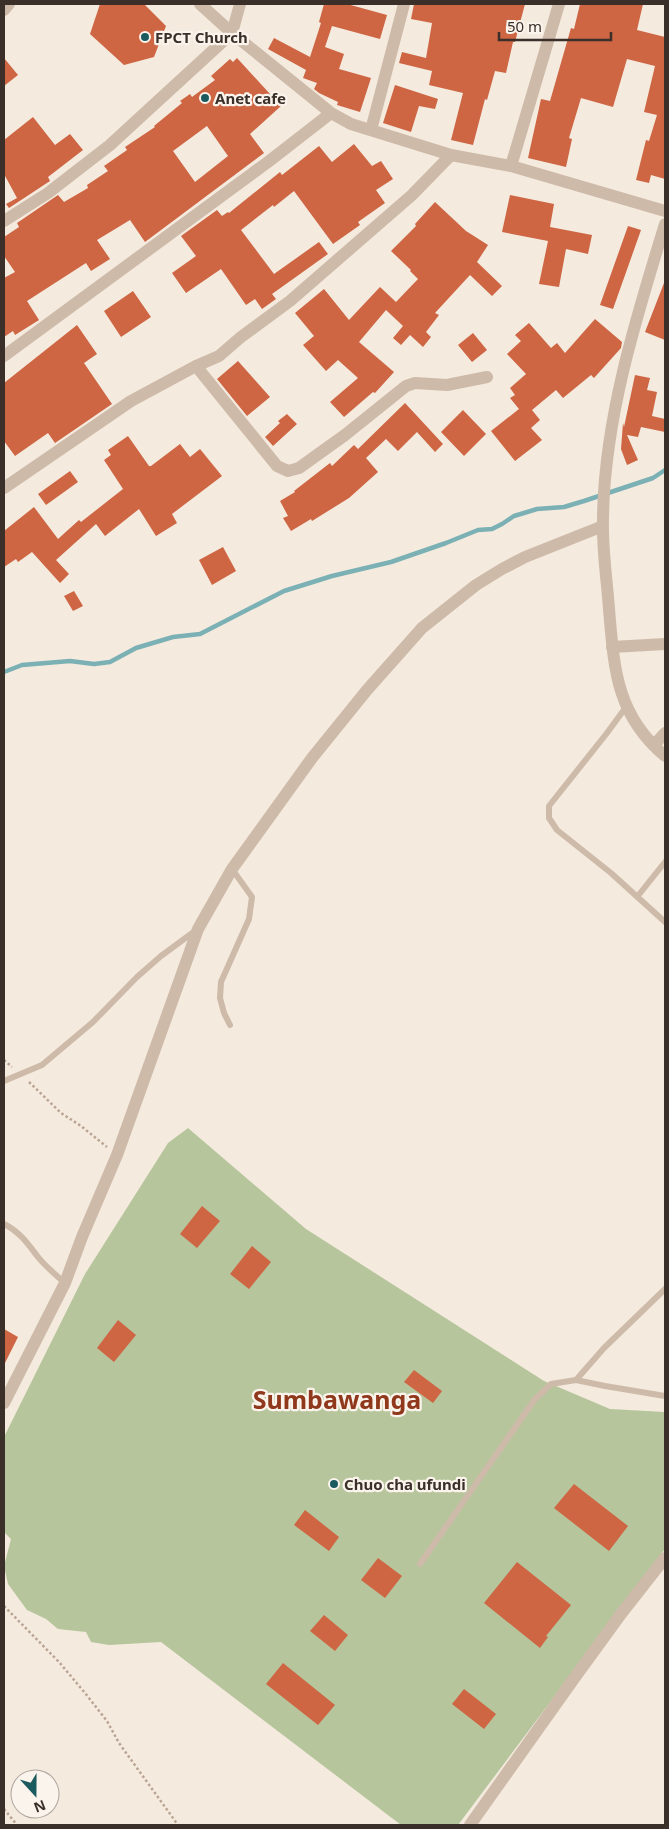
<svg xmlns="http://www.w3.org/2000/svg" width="669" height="1829" font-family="'Noto Sans',sans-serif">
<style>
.green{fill:#b7c59d}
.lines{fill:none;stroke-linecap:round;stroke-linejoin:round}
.stream{stroke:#7bb1b4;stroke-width:4.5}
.building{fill:#ce6543;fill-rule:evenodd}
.path{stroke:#baa493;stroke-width:2.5;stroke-dasharray:2.5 2.5;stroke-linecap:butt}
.service{stroke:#cebaa9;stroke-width:6}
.minor{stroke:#cebaa9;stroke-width:12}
.tertiary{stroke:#cebaa9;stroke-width:12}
.poi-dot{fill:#1b5b5f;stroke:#fbf4ec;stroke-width:2}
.labels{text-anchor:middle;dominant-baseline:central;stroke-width:4.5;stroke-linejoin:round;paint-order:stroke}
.poi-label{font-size:15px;font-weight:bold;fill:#3a2f29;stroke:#fbf4ec;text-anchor:start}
.town-label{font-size:25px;font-weight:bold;fill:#8f381c;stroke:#fbf4ec}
</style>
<rect width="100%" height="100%" fill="#f4eade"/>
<path class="green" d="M188 1128 306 1229 544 1381 610 1409 665 1412V1549L458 1825H401L161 1642 109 1645 91 1642 86 1632 58 1629 46 1619 27 1610 8 1584 4 1566 11 1539 4 1532V1437L85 1274 168 1143Z"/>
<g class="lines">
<path class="stream" d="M4 672 22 665 70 661 94 664 110 662 136 648 173 637 200 634 284 591 332 576 391 562 446 543 478 530 492 529 502 524 514 516 537 509 564 507 584 501 653 478 665 470"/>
</g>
<path class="building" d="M100 4H144L166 26 154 57 124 65 90 34Z
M324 4H347L387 15 380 39 332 26 325 47 344 54 339 69 371 78 360 112 337 105 338 102 319 93 314 89 317 83 303 78 306 70 268 49 274 38 310 57 321 23 319 22Z
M414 4H525L515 42H513L506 73 495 71 487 100 485 99 473 145 451 140 463 93 429 85 432 71 399 63 402 52 426 58 432 23 411 19Z
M580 4H643L637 30 665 37V179L651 175 649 183 636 180 646 140 649 141 657 115 644 112 655 66 627 59 613 107 581 98 569 138 572 139 566 167 528 158 541 99 550 101 571 28 574 29Z
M4 58 18 75 4 86Z
M237 58 281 106 250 134 264 153 145 242 130 220 97 240 110 259 91 271 86 263 27 301 39 320 15 335 13 331 4 337V278L15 272 4 256V237L19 227 17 223 58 195 64 202 88 188 87 185 108 171 104 166 127 150 125 147 155 127 154 126 182 103 180 101 190 94 192 97 215 80 211 76 230 59 233 62ZM207 126 228 156 195 182 173 151Z
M395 85 438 99 435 109 419 106 411 132 383 123Z
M33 117 55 145 70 134 83 150 48 177 50 181 9 208 6 204 17 198 4 174V140Z
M354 144 372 166 381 161 393 179 376 190 385 203 358 222 360 225 333 244 294 191 274 207 273 205 241 230 274 274 319 242 328 254 272 294 276 299 262 309 255 299 246 305 221 269 186 293 172 273 196 256 181 236 217 210 222 216 228 212 229 213 280 172 282 175 319 146 332 162Z
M510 195 554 204 550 227 592 235 588 254 566 249 559 287 539 284 548 241 502 232Z
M435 202 466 231 488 245 477 262 502 286 492 296 470 275 435 313 439 315 426 332 431 337 423 347 410 335 401 345 393 338 403 326 386 310 359 342 394 372 375 393 373 392 344 417 330 402 358 378 338 360 326 371 303 345 314 336 295 313 324 289 349 320 380 287 396 302 418 279 410 271 411 270 391 251 416 226 415 224Z
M628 226 641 230 613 309 600 305Z
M664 283H665V340L645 332Z
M133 291 151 317 121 337 104 311Z
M595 319 622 342 621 348 594 378 591 375 563 398 556 390 532 410 540 420 531 428 542 440 515 461 491 431 519 409 510 398 515 395 510 388 526 374 507 354 521 341 515 335 529 323 551 348 557 343 565 353Z
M77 325 97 354 84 363 112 404 55 443 48 433 15 456 4 441V383Z
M473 333 487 350 472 362 458 345Z
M238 361 270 397 247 416 217 379Z
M635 375 650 378 647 390 657 392 652 416 665 419V432L641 427 638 437 627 435 638 460 627 465 621 449 623 423 624 427Z
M405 403 443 444 435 452 417 432 398 451 386 439 366 458 378 472 349 498 312 521 311 519 291 531 283 518 288 516 280 501 295 492 294 491 330 463 332 466 354 445 358 449Z
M463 410 486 434 464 456 441 432Z
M287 414 297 424 273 446 265 437 280 423 278 421Z
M128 436 149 466H151L180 444 190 457 200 449 222 476 172 514 177 523 156 536 139 509 105 536 96 524 56 560 69 574 60 583 32 552 18 562 16 559 4 567V531L34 507 58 539 79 520 81 522 123 489 104 460 111 455 108 450Z
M70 471 78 482 46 505 38 494Z
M223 547 236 571 212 585 199 560Z
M74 591 83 606 73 611 64 596Z
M202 1206 220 1221 197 1248 180 1234Z
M252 1246 271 1262 249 1289 230 1274Z
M118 1320 136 1335 114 1362 97 1348Z
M4 1329 18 1337 4 1365Z
M414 1370 442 1391 433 1403 404 1382Z
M574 1484 628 1526 609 1551 554 1508Z
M305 1510 339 1537 329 1551 294 1525Z
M378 1558 402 1576 385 1598 361 1580Z
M517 1562 571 1605 546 1636 548 1637 540 1648 484 1603Z
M324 1615 348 1635 335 1651 310 1631Z
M283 1663 335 1705 318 1725 266 1684Z
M464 1689 496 1714 484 1729 452 1704Z"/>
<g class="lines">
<path class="path" d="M4 1060 12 1067
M29 1082 61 1113 81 1126 107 1147
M4 1606 59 1662 85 1693 107 1721 119 1743 178 1825
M4 1809 17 1825"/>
<path class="service" d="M626 707 607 733 549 806V818L557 830 611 873 665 922
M637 897 665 862
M230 1025 224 1013 220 998 221 982 249 919 252 897 232 869
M4 1081 42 1065 93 1022 137 977 161 956 195 931
M4 1224C20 1232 28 1244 38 1257 46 1267 56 1275 65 1283
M576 1380 604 1348 665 1289
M420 1564 535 1399 551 1384 576 1380 605 1386 665 1396"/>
<path class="minor" d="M200 4 232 33 331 113 351 124 451 155 511 166 665 211
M4 10 9 4
M371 130 404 4
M511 166 559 4
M4 221 48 193 110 145 135 122 232 33 240 4
M4 356 268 162 331 113
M196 366 277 466 288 471 299 468 345 435 406 386 415 383 447 385 487 377
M4 488 131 401 196 366 219 356 241 337 290 301 412 195 451 155
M612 647 665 644
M654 745 665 733
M470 1825 573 1680 621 1614 665 1558"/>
<path class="tertiary" d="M665 224C636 318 604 420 603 519 602 549 607 580 609 609 614 668 616 715 665 756
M4 1403 65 1283 82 1237 117 1155 198 929 232 869 312 758 367 690 422 628 476 585 502 569 525 557 603 526"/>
</g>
<g class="poi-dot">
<circle cx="145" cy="37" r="5"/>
<circle cx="205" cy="98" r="5"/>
<circle cx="334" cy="1484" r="5"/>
</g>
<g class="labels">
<g class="poi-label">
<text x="155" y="37">FPCT Church</text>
<text x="215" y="98">Anet cafe</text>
<text x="344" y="1484">Chuo cha ufundi</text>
</g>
<g class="town-label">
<text x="337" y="1399">Sumbawanga</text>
</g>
</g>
<rect width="669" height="1829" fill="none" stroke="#3a2f29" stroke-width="10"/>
<g transform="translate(35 1794) rotate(159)"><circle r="24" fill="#fbf4ec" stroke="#aea59e"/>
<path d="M0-4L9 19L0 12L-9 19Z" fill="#1b5b5f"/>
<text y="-8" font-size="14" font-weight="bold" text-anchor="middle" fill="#3a2f29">N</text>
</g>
<path d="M499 32v8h112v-8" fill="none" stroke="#3a2f29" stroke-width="2.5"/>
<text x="507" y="32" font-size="15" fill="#3a2f29" stroke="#fbf4ec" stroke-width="4" paint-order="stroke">50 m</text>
</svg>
